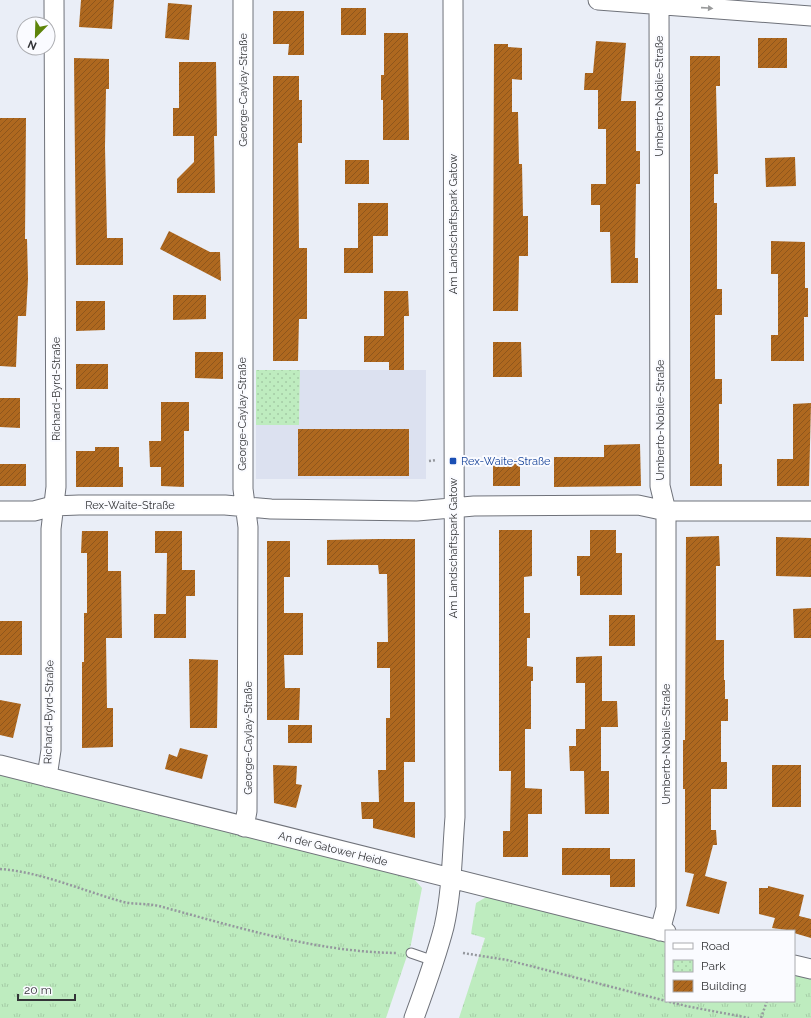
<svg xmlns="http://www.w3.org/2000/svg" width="811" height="1018" font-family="Raleway,sans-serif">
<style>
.built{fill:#dce1f0}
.grass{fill:url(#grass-tufts)}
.park{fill:url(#park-dots)}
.building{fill:url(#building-hatch)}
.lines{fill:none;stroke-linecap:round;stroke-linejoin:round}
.service-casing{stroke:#6f727a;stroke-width:11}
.minor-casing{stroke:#6f727a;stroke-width:21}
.path{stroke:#95989e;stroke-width:2.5;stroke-dasharray:2 2;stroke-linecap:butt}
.service{stroke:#fff;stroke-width:9}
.minor{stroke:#fff;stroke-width:19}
.oneway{fill:#999a9b}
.transit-dot{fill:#1a4fb4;stroke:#fafbff;stroke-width:1.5}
.labels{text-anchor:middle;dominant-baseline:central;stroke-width:4;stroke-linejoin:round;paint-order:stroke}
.street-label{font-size:11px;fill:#333437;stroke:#fafbff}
.transit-label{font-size:11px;fill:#164399;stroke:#fafbff;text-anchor:start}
</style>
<defs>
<pattern id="grass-tufts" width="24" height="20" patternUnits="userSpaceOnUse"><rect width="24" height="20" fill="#beecbf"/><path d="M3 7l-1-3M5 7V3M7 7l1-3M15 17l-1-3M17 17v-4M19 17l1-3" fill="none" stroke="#a4cba5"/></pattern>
<pattern id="park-dots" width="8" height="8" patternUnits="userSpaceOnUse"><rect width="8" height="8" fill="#beecbf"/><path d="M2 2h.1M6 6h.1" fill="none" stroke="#a4cba5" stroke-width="1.8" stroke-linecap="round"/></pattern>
<pattern id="building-hatch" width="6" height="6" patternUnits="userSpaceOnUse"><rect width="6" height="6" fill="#ae681f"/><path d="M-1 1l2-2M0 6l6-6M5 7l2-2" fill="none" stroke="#8e561c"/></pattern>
</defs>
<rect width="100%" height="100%" fill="#eaeef7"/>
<path class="built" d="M300 370H426V479H256V425H299Z"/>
<path class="grass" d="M0 774 414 879 422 888 411 944 386 1018H0Z
M488 896 666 941V1001H794V974L811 979V1018H459L485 938 471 934 476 903Z"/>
<path class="park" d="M256 370H300L299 425H256Z"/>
<path class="building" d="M81 0H114L112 29 79 27Z
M168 3 192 5 189 40 165 38Z
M341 8H366V35H341Z
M273 11H304V55H288L289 44H273Z
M384 33H408L409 140H383V100H381V75H384Z
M758 38H787V68H758Z
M596 41 626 43 621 101H636V151H640V184H636L635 258H638V283H611L610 232H600V205H591V184H606V129H598V90H584L585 73H593Z
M494 44H508V47L522 48V80L512 79V112H518L519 164H522L523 216H528V256H519L518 311H493Z
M690 56H720V86H716L718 174H714V203H717V289H722V315H715V379H722V404H719V464H722V486H690Z
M74 58 109 59V89H106L105 147 107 238H123V265H76Z
M179 62H216L217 136H214L215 193H177V179L194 162V136H173V108H179Z
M273 76H299V100H302V143H298L299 248H307V319H299L298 361H273Z
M0 118H26L25 239H27L28 279 26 316H18L16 367 0 366Z
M795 157 796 186 766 187 765 158Z
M345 160H369V184H345Z
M358 203H388V236H373V273H344V248H358Z
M169 231 210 252H220L221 281 160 249Z
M771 241 805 242V288H808V317H804V361H771V335H778V274H771Z
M384 291H408L409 316H404V370H389V362H364V336H384Z
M173 295H206V319L173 320Z
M76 301H105V330L76 331Z
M493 342H521L522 377H493Z
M195 352H223V379L195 378Z
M76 364H108V389H76Z
M0 398H20V428L0 427Z
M161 402H189V431H184V487L161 486V467H150L149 441H161Z
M811 403 809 486H777V459H793V404Z
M298 429H409V476H298Z
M640 444 641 486 554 487V457H604V445Z
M95 447H119V467H123V487H76V451H95Z
M493 459H520V486H493Z
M0 464H26V486H0Z
M499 530H532V576L524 577V613H530V638H527V666L533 667V681H531V729H525V788L542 789V814H528V857H503V831H510L511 771H499Z
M590 530H616V553H622V595H580V576H577V556H590Z
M82 531H108V571H121L122 638H106L107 708H113V747L82 748V662H84V613H87V553H81Z
M155 531H182V570H195V596H186V638H154V614H166L167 553H155Z
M719 536 720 566H716V640H724V680H725V699H728V721H721V762H727V789H711V830H716L717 845H713L705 876 727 882 719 914 686 906 694 874 685 872V789H683V740H685L686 537Z
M776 537 811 538V577L776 576Z
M378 539H415V762H404V802H415V838L373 828V819H362L361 802H379L378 770H386V718H390V668H377V642H388L387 574H379L378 565H327V540Z
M267 541H290V577H284V613H303V655H284L285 688H300L299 720H267Z
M811 608V638H794L793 609Z
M609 615H635V646H609Z
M0 621H22V655H0Z
M602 656V701H617L618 727H601V771H609V814H585L584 771H570L569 746H576V729H585V683H576V657Z
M189 659 218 660 217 728H190Z
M0 700 21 704 13 738 0 735Z
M288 725H312V743H288Z
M180 748 208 755 202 779 165 769 169 754 177 757Z
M273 765 297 766 296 784 302 785 296 808 274 803Z
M772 765H801V807H772Z
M562 848H610V859H635V887H610V875H562Z
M768 886 804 895 799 916 811 919V938L794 933V931L772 928 775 918 759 914V888H768Z"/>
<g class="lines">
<g class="service-casing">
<path id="service" d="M411 953 434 961"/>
</g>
<g class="minor-casing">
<path id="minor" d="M243 0V489L248 527 247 811 244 827
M598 0 811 16
M659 4 660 486 666 511V908L660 931
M0 511H34L53 506 79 505H225L271 509 417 511 474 506 638 505 666 511H811
M0 765 666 932
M47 777 51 750V529L56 487 54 0
M794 965 811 969
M414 1018C425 988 436 958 444 927 452 892 452 854 455 817L453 0"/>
</g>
<path class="path" d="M429 461 436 460
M0 869C41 872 81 890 120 901 133 905 146 903 159 906 237 927 316 952 397 953
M463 953 507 960 686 1006 749 1018
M761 1018 767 1001"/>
<use href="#service" class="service"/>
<use href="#minor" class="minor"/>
</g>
<defs><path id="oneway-solid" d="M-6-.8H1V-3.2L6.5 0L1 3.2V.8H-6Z"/></defs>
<use class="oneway" href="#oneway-solid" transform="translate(707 8) rotate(4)"/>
<rect class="transit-dot" x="449" y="457" width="8" height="8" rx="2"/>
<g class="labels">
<g class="street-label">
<text transform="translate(243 90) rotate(-90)">George-Caylay-Straße</text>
<text transform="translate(659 96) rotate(-90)">Umberto-Nobile-Straße</text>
<text transform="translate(453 224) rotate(-90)">Am Landschaftspark Gatow</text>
<text transform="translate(56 389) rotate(-90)">Richard-Byrd-Straße</text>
<text transform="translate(242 414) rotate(-90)">George-Caylay-Straße</text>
<text transform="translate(660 420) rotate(-90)">Umberto-Nobile-Straße</text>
<text x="130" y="505">Rex-Waite-Straße</text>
<text transform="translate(453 548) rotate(-90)">Am Landschaftspark Gatow</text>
<text transform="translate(49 712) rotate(-89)">Richard-Byrd-Straße</text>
<text transform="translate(248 738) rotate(-90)">George-Caylay-Straße</text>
<text transform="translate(666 744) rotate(-90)">Umberto-Nobile-Straße</text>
<text transform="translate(333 849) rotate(14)">An der Gatower Heide</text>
</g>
<g class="transit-label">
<text x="461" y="461">Rex-Waite-Straße</text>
</g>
</g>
<rect x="665" y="930" width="130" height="72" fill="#fafbff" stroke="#aaabaf"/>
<rect x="673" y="943" width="20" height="6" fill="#ffffff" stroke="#aaabaf"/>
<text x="701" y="950" font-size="12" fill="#333437">Road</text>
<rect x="673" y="960" width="20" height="12" fill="url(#park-dots)" stroke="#aaabaf"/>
<text x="701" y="970" font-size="12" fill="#333437">Park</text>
<rect x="673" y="980" width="20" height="12" fill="url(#building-hatch)" stroke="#aaabaf"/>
<text x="701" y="990" font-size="12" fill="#333437">Building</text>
<g transform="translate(36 36) rotate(203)"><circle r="19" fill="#fafbff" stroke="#aaabaf"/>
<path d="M0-3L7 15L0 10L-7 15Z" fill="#5d840a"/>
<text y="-6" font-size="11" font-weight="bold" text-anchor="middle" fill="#333437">N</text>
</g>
<path d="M18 994v6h57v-6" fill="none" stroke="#333437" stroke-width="2"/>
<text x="24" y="994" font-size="12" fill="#333437" stroke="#fafbff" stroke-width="3" paint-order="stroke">20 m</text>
</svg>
